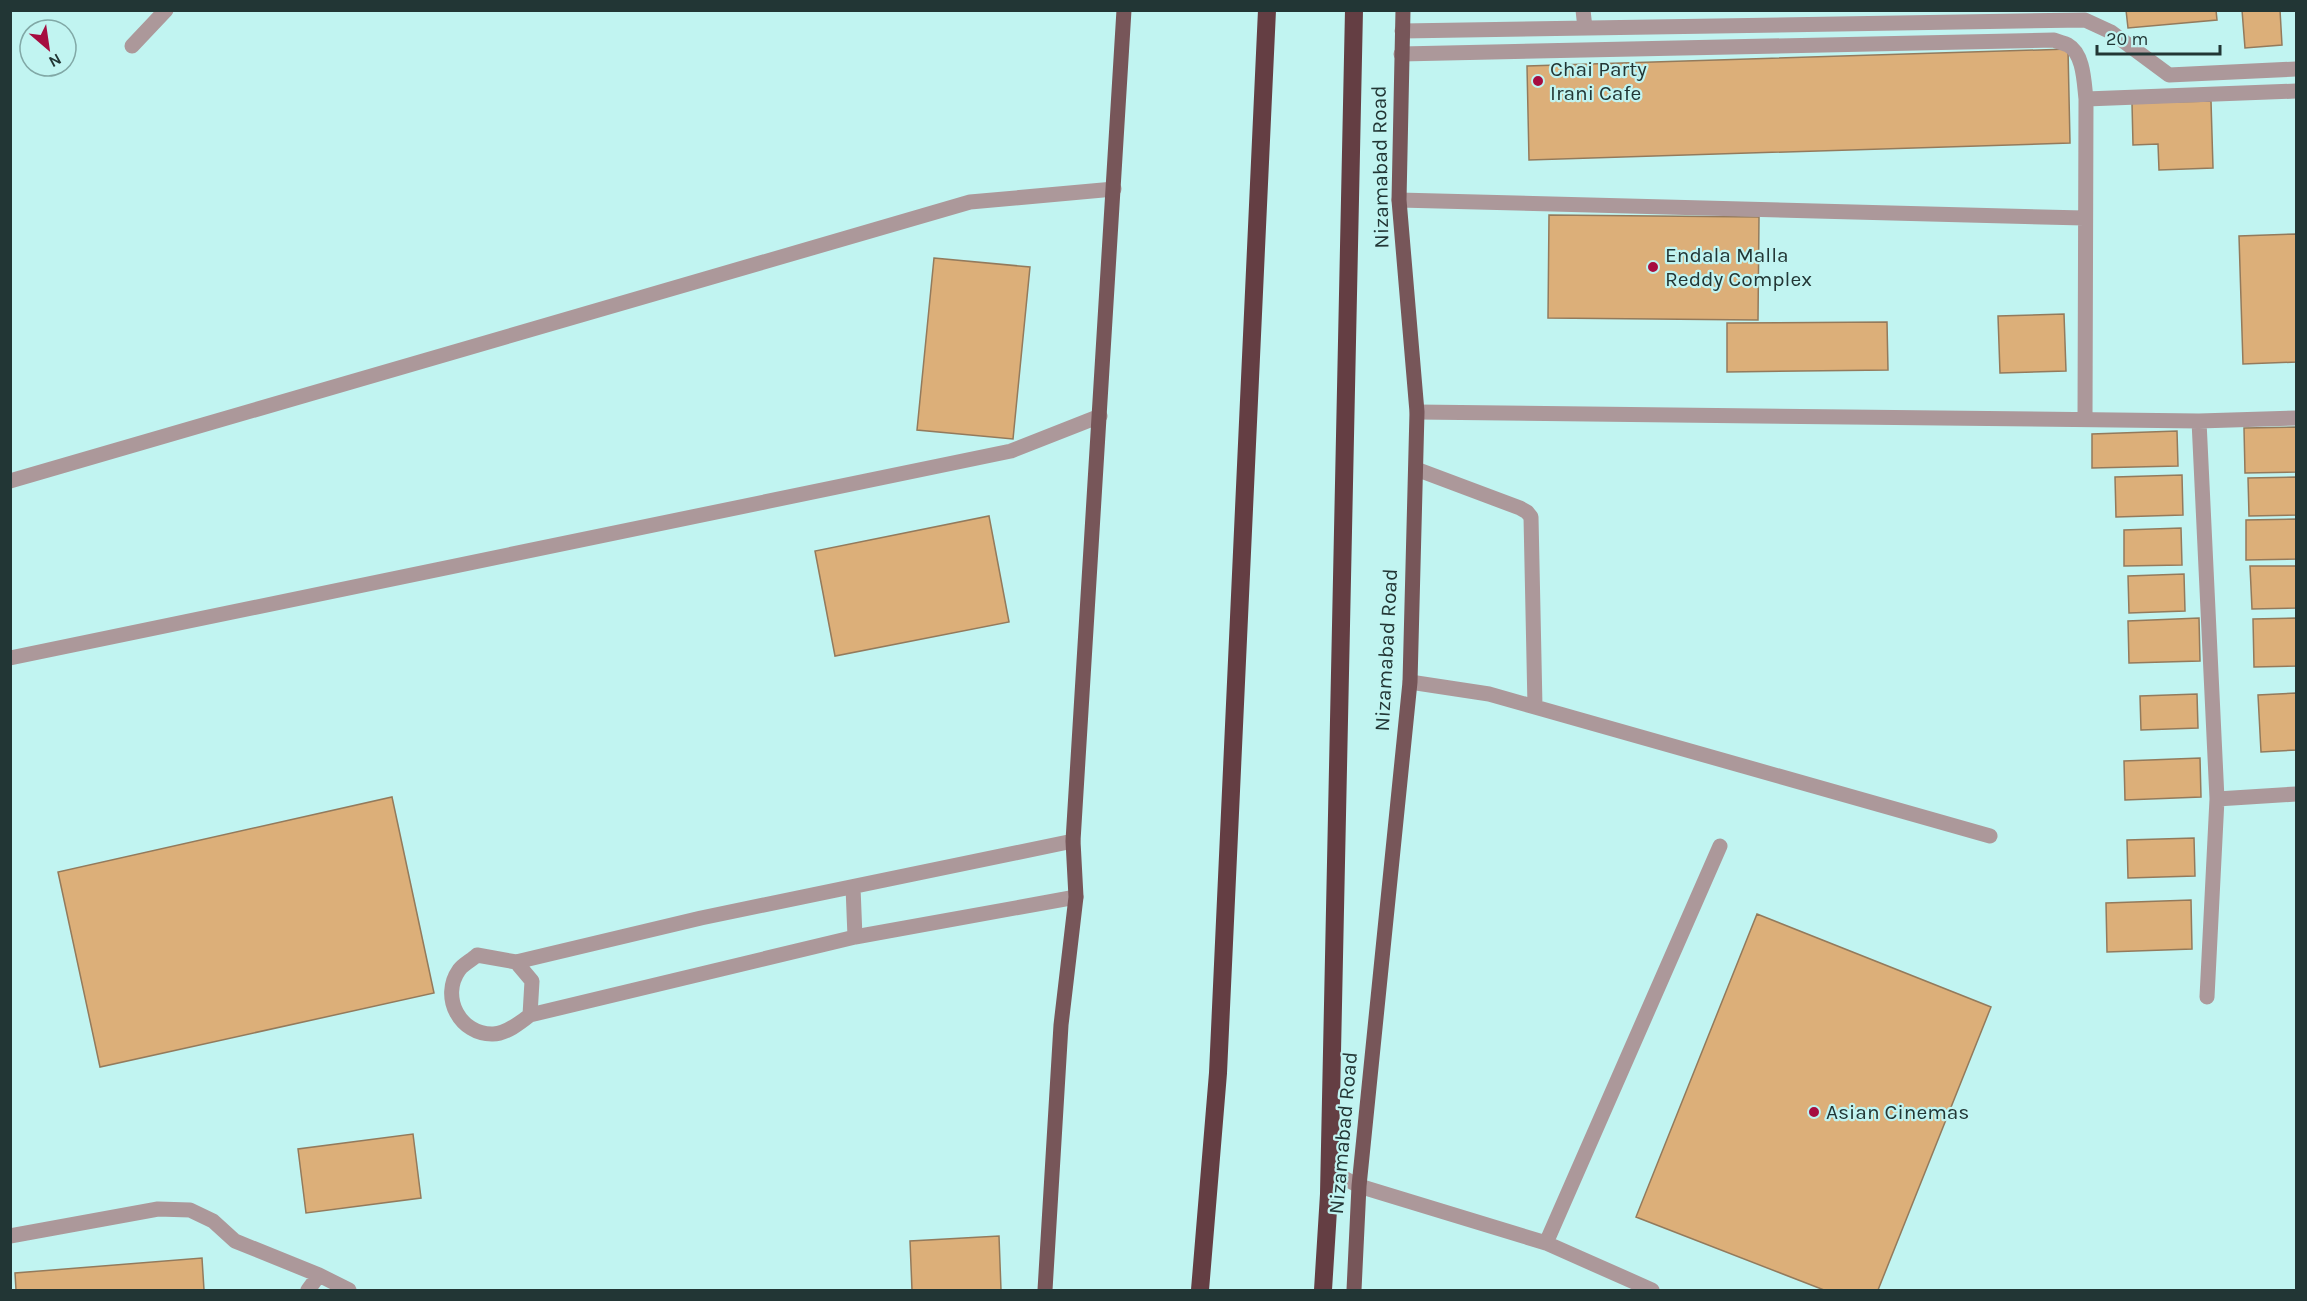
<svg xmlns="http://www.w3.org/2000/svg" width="2307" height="1301" font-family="Karla,sans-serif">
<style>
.building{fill:#dcaf79;stroke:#937a5c;stroke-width:1.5}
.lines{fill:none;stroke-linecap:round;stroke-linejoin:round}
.minor{stroke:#ac989a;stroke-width:15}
.major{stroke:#775659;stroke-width:15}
.highway{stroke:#643e43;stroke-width:18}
.poi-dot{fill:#a60d40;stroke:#c1f4f1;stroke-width:2}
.labels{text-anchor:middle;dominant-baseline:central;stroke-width:4.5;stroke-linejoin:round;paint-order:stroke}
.poi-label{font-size:21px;fill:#223635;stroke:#c1f4f1;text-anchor:start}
.street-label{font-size:21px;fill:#223635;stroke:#c1f4f1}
</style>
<rect width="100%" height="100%" fill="#c1f4f1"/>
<path class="building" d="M2126 10H2216L2217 20 2128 28Z
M2242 10H2280L2282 45 2245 48Z
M2068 49 2070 143 1529 160 1527 66Z
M2211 101 2213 168 2159 170 2158 144 2133 145 2132 103Z
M1549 215 1759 217 1758 320 1548 318Z
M2296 234V362L2243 364 2239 236Z
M934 258 1030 267 1013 439 917 430Z
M2064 314 2066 371 2000 373 1998 316Z
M1887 322 1888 370 1727 372V323Z
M2296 427V472L2245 473 2244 428Z
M2177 431 2178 466 2092 468V434Z
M2182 475 2183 515 2116 517 2115 477Z
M2296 477V515L2249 516 2248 478Z
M989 516 1009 622 835 656 815 551Z
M2296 519V559L2246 560V520Z
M2181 528 2182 565 2124 566V530Z
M2250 566H2296V608L2252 609Z
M2184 574 2185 611 2129 613 2128 576Z
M2199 618 2200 661 2129 663 2128 621Z
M2296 618V666L2254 667 2253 619Z
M2296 693V750L2261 752 2258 695Z
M2197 694 2198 728 2141 730 2140 696Z
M2200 758 2201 797 2125 800 2124 761Z
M392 797 434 993 100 1067 58 872Z
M2194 838 2195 876 2128 878 2127 840Z
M2191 900 2192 949 2107 952 2106 903Z
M1757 914 1991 1007 1878 1290H1824L1636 1217Z
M413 1134 421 1198 306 1213 298 1149Z
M999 1236 1001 1290H912L910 1241Z
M202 1258 204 1290H16L15 1273Z"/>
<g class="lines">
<path class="minor" d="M1583 10 1585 28
M1402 31 2085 20 2111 32 2169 75 2296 69
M132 46 166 10
M1401 54 2054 40C2058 42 2064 43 2068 45 2084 54 2084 83 2086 99L2085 419
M2086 99 2296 91
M1399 200 2084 218
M1417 412 2199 421 2296 418
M2199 421 2217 799 2207 997
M1416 469 1520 508 1527 512 1531 517 1535 707
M10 481 970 202 1114 189
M10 658 1011 451 1100 416
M1410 682 1489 694 1535 707 1990 836
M2217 799 2296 794
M853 887 855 937
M477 955 516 962 532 981 530 1015C520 1023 506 1034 493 1034 460 1035 440 997 459 970 463 964 472 960 477 955Z
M516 962 701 918 1073 841
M530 1015 855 937 1076 897
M1329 1170 1359 1186 1546 1243 1652 1290
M10 1236 158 1209 190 1210 213 1221 235 1241 319 1275 349 1290
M1546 1243 1720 846
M308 1290 319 1275"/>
<path class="major" d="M1045 1290 1061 1025 1076 897 1073 841 1124 10
M1354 1290 1359 1186 1410 682 1417 412 1399 200 1403 10"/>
<path class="highway" d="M1200 1290 1218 1073 1267 10
M1323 1290 1329 1194 1354 10"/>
</g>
<g class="poi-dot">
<circle cx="1538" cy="81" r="6"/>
<circle cx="1653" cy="267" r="6"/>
<circle cx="1814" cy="1112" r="6"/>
</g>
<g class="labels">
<g class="poi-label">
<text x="1550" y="69">Chai Party<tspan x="1550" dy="24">Irani Cafe</tspan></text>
<text x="1665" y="255">Endala Malla<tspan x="1665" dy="24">Reddy Complex</tspan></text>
<text x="1826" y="1112">Asian Cinemas</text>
</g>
<g class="street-label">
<text transform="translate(1380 167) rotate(-91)">Nizamabad Road</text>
<text transform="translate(1386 650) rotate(-87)">Nizamabad Road</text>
<text transform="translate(1343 1133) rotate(-85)">Nizamabad Road</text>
</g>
</g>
<rect width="2307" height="1301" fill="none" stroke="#223635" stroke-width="24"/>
<g transform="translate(48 48) rotate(151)"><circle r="28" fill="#c1f4f1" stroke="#81a8a6" stroke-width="1.5"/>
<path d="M0-4.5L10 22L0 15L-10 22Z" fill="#a60d40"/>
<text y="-9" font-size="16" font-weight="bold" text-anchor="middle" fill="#223635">N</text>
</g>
<path d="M2097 45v9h123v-9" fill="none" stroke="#223635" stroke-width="3"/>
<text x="2106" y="45" font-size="18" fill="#223635" stroke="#c1f4f1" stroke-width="4.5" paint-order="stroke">20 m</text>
</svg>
